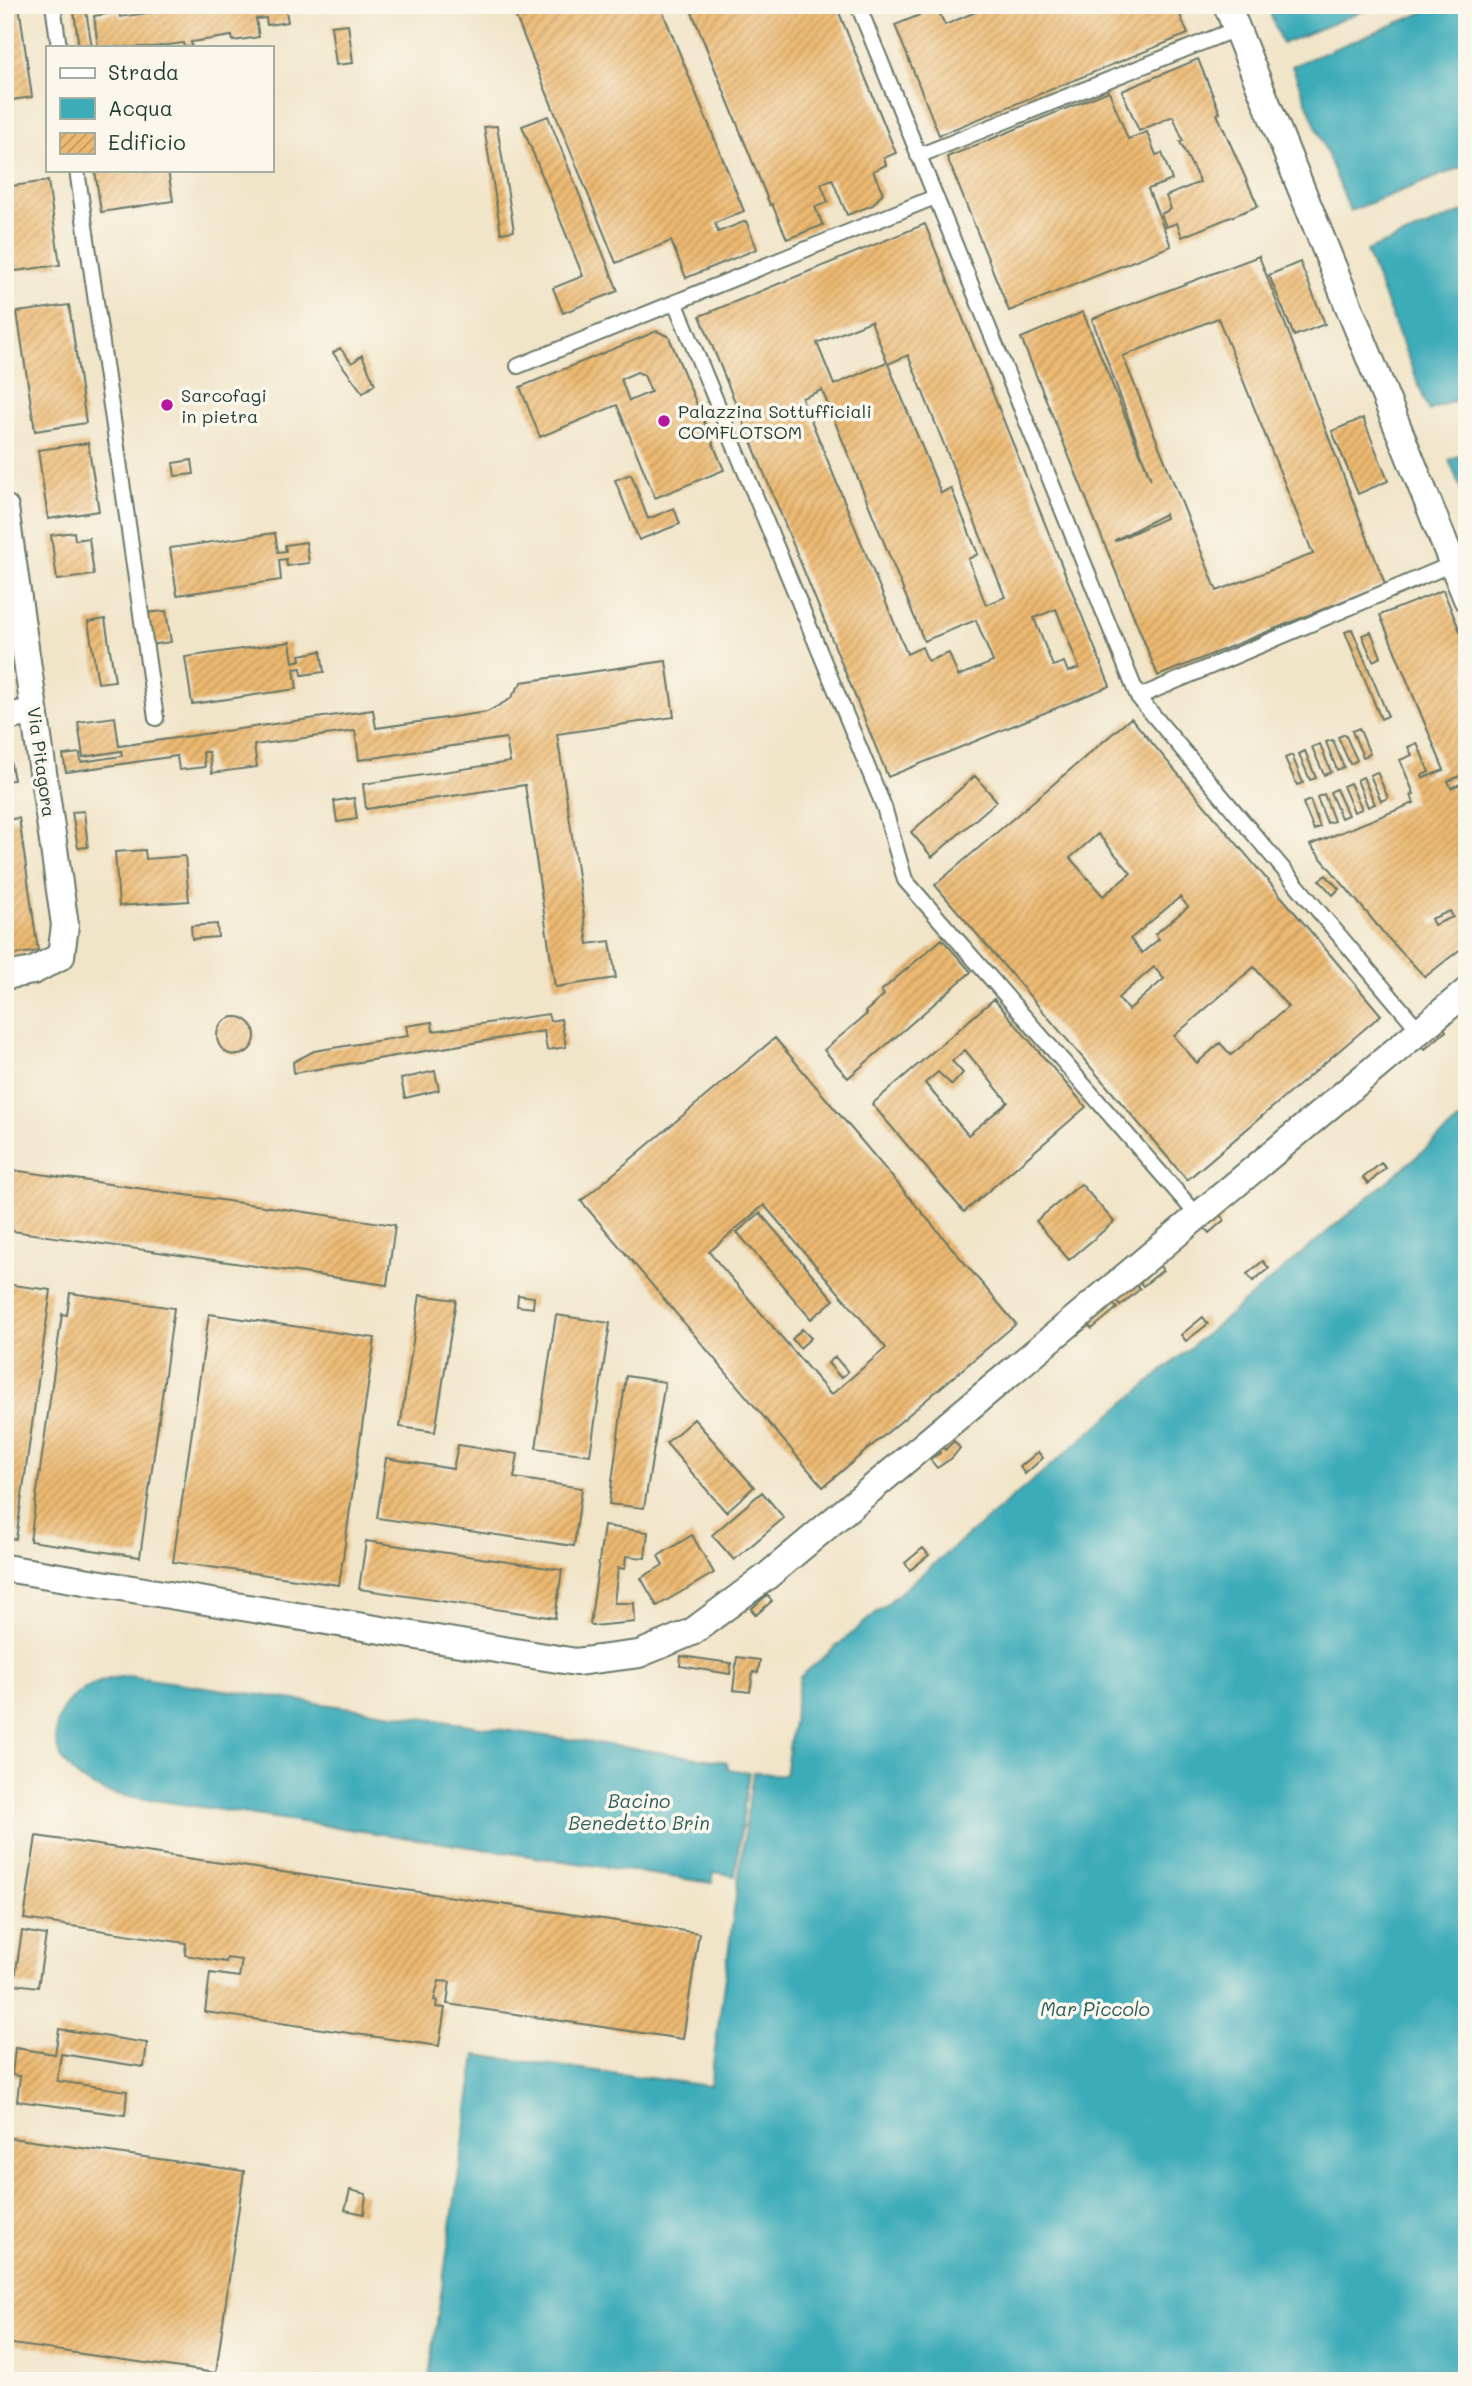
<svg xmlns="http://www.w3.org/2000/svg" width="1472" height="2386" font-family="Mali,sans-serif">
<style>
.water{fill:#3dacb9;stroke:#2e7476;stroke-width:2}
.building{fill:url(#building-hatch);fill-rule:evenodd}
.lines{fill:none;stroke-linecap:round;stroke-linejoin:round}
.lane-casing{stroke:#687868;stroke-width:18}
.street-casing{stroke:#687868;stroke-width:30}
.lane{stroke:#fff;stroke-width:14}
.street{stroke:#fff;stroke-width:26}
.poi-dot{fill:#b5179e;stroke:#fbf7ec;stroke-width:2.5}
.labels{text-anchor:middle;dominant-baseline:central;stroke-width:7;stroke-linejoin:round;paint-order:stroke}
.poi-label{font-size:18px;fill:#1f3d34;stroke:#fbf7ec;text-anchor:start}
.street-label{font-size:18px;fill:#1f3d34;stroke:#fbf7ec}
.water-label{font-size:19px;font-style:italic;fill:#285e5c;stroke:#fbf7ec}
</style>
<defs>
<pattern id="building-hatch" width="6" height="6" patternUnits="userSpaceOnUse" patternTransform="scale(1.75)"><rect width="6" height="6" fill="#edb971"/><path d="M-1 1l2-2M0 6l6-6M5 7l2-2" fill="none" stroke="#bf985e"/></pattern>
</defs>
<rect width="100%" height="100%" fill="#fbf7ec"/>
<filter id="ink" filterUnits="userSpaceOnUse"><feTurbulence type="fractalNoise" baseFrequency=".0143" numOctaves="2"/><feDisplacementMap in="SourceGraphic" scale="14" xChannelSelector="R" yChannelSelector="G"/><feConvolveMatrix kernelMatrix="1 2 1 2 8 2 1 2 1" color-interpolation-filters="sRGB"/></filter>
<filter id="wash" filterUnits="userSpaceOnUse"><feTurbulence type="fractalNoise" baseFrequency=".00686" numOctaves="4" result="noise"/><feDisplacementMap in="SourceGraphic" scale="28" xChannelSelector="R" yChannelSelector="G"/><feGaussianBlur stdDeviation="1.57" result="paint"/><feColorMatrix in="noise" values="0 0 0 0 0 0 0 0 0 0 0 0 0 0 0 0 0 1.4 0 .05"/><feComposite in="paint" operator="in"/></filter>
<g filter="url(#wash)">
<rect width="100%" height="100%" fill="#f1e5c9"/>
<path class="water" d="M1267 5H1378L1282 44Z
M1441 5H1467V165L1350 211 1292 66Z
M1467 210V395L1429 411 1366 251Z
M1467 452V503L1449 460Z
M1467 1114V2381H456L429 2376 476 2055 710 2086 753 1772 785 1775 800 1677Z
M128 1676 727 1762 728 1769 749 1772 735 1876 714 1872 712 1883 113 1794C30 1771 39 1684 128 1676Z"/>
<g id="blocks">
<path class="building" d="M5 5H19L32 97 5 101Z
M73 5H85L92 47H79Z
M162 5H254L255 11 265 10 264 5H285L288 22 267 25 266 18 256 19 259 37 233 41 232 36 191 42 192 47H184L183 43 154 47H98L94 16 119 12 120 17 162 11Z
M511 5H660L744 211 715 223 718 232 746 221 757 249 686 278 671 241 616 263Z
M689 5H836L896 153 884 158 886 165 873 171 883 193 873 205 847 215 832 179 821 184 828 202 815 207 823 225 787 239 772 204 770 205Z
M885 5H903L887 12Z
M992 5H1176L1188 34 939 135 895 25 937 8 945 25Z
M348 24 353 63 336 65 331 26Z
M1198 59 1220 113 1217 114 1258 206 1182 237 1177 223 1166 227 1161 214 1171 209 1166 196 1200 182 1180 142 1183 141 1173 116 1139 131 1122 91Z
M1109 91 1128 139 1147 132 1156 155 1162 153 1172 180 1148 189 1171 246 1009 311 947 157Z
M548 116 618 291 563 313 553 288 583 276 522 126Z
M497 126 514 231 501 233 484 127Z
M95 170H144V172L168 170 173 201 101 212Z
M48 181 60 265 15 271 5 187Z
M925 224 1110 686 888 777 700 316ZM871 321 887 362 834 385 817 343ZM908 355 1005 597 986 605 968 559 978 554 951 488 941 493 888 364ZM822 390 924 641 976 620 993 662 958 676 949 653 928 661 922 647 907 654 802 398ZM1056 609 1079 668 1068 672 1064 662 1053 666 1034 618Z
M1259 256 1385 584 1158 676 1021 338 1083 312 1151 480 1092 319ZM1218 318 1313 554 1217 591 1123 356ZM1165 514 1166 518 1115 541V540Z
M1300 262 1325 324 1294 336 1269 275Z
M69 305 86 423 35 431 17 312Z
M657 331 669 337 724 470 655 498 617 405 540 437 520 387ZM637 372 644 375 651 392 629 401 621 379Z
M340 348 352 363 362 355 375 384 363 393 333 353Z
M1363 418 1388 481 1358 494 1332 431Z
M88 443 99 511 48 519 38 450Z
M192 460 194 474 175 476 173 463Z
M631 474 648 519 674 508 680 524 639 540 615 480Z
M74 532 75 540 89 538 94 575 57 580 51 535Z
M275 533 278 552 286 551 285 545 306 542 309 563 287 566 286 559 279 560 281 580 177 595 170 548Z
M1443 590 1467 648V773L1448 781 1451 788 1467 781V944L1425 977 1387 937 1310 845 1414 803 1411 795 1414 794 1400 760 1412 755 1408 747 1417 743 1429 772 1422 775 1423 778 1444 770 1380 615ZM1450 911 1453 917 1434 925 1431 919Z
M166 611 171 642 150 645 145 613Z
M105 619 115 681 98 683 88 622Z
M1352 629 1388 716 1381 719 1345 632Z
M1371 632 1381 657 1373 661 1362 635Z
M290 642 293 662 301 660 300 655 321 651 324 672 302 675 301 668 294 669 297 689 192 704 185 657Z
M666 661 674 717 557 734 588 944 610 941 616 978 555 987 525 785 366 809 363 784 510 762 506 738 359 760 355 731 254 745 257 767 212 773 209 752H203L205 767 179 770 177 756 66 772 63 755 80 753 81 762 122 756 121 751 83 757 78 722 115 717 119 746 373 710 376 728 487 712 510 699 522 682Z
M1131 718 1381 1015 1187 1180 935 885ZM1098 834 1131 873 1103 896 1070 858ZM1180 897 1188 907 1155 934 1159 939 1142 953 1130 939ZM1154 967 1164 979 1128 1010 1118 998ZM1254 967 1288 1007 1231 1055 1220 1043 1197 1063 1174 1036Z
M1359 728 1370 754 1363 757 1352 731Z
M5 734 14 780 5 781Z
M1345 734 1357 760 1350 764 1338 737Z
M1333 740 1344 767 1337 770 1326 742Z
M1320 744 1331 772 1324 775 1312 747Z
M1305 751 1316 778 1310 780 1299 754Z
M1292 755 1303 783 1297 785 1285 758Z
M1377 772 1388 798 1381 801 1370 775Z
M975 776 997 801 932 857 911 832Z
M1363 777 1375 804 1368 807 1357 780Z
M1350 783 1362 809 1354 812 1343 786Z
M1336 789 1348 815 1341 818 1330 792Z
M1324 794 1334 821 1327 823 1317 797Z
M354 798 357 819 337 822 334 801Z
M1310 800 1320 827 1314 830 1303 803Z
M84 811 88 847 78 848 72 812Z
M19 818 38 951 5 956V820Z
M145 850 146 859 185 856 189 901 119 906 115 852Z
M1326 875 1339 889 1333 895 1319 880Z
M217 924 218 937 192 939 191 926Z
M942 939 971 972 848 1078 824 1050 867 1014 865 1012 884 995 881 991Z
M994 999 1086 1107 964 1212 872 1104ZM965 1050 1008 1102 968 1135 925 1083 938 1072 952 1085 963 1073 952 1061Z
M548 1014 550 1021 561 1019 566 1047 547 1050 544 1031 294 1073 293 1062 314 1051 408 1036 406 1026 432 1022 433 1031Z
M217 1036a19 19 0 1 1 38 0a19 19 0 1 1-38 0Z
M1441 1024 1446 1031 1425 1049 1420 1042Z
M775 1038 1016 1324 823 1487 581 1201ZM764 1205 886 1348 831 1395 709 1252Z
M435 1071 439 1090 405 1098 401 1079Z
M1381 1163 1386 1168 1368 1184 1363 1178Z
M5 1169 395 1225 387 1285 5 1230Z
M1081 1184 1114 1222 1069 1260 1036 1221Z
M760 1213 834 1300 811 1319 737 1232Z
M1219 1213 1224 1220 1209 1233 1203 1226Z
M1263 1261 1269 1268 1253 1281 1247 1274Z
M1158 1264 1163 1270 1143 1286 1139 1281Z
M5 1284 51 1290 16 1539 5 1538Z
M1135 1284 1140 1289 1120 1306 1115 1300Z
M70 1293 174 1308 140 1557 30 1541 62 1314 67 1315Z
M420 1295 456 1300 435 1432 400 1427Z
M518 1295 534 1297 533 1308 517 1306Z
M1112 1303 1117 1308 1092 1329 1087 1324Z
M209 1314 375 1338 339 1585 173 1562Z
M556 1315 610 1323 590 1455 536 1448Z
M1203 1317 1208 1324 1186 1341 1181 1335Z
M802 1329 811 1338 800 1348 792 1339Z
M835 1357 848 1372 841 1378 828 1363Z
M626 1376 665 1382 644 1508 609 1504Z
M694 1419 754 1487 726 1512 666 1443Z
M954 1441 960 1448 952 1458 937 1468 930 1459 940 1453 933 1445 938 1442 945 1450Z
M458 1445 518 1454 514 1478 582 1488 574 1546 377 1518 386 1458 453 1469Z
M1038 1452 1043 1458 1025 1474 1020 1467Z
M762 1492 784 1518 734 1560 712 1535Z
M604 1526 648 1532 645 1558 626 1556 625 1569 618 1568 614 1603H634L635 1622 592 1626 590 1624Z
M692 1535 714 1573 657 1606 641 1578 663 1565 658 1556Z
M366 1541 562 1570 555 1618 359 1589Z
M923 1548 929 1555 910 1570 905 1563Z
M767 1595 772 1601 756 1615 751 1609Z
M681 1656 731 1663 730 1674 680 1666Z
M737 1657 760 1660 758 1673 753 1672 750 1692 733 1690Z
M36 1836 699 1933 683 2039 447 2004 450 1982 439 1981 434 2000 437 2001 436 2007 445 2008 439 2046 205 2012 210 1973 239 1977 242 1960 227 1958 226 1962 185 1955 186 1943 24 1919Z
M22 1931 46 1935 38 1987 14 1984Z
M59 2029 147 2043 144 2067 61 2054 57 2081 127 2091 125 2115 17 2101 20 2076 12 2075 15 2048 55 2054Z
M11 2138 244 2171 216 2373 5 2343V2179Z
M350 2190 366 2194 364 2214 345 2210Z"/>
</g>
</g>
<g filter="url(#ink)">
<use href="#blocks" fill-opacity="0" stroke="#687868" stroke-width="2"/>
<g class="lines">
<g class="lane-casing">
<path id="lane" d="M53 5 59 47
M858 5 1138 697 1419 1030
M918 156 1236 29
M77 170 156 718
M675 302 884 807 905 880 1198 1216
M518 366 935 197
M1138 697 1452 564"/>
</g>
<g class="street-casing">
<path id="street" d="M1227 5 1467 599
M5 508 65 925 61 956 33 971 5 976
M5 717 34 712
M5 1568 576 1662 639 1654 692 1632 766 1577 1467 991"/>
</g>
<use href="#lane" class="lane"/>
<use href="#street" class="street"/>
</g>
</g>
<g class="poi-dot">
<circle cx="167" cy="405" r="7"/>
<circle cx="664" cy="421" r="7"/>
</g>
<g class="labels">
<g class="poi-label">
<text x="181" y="395">Sarcofagi<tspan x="181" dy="21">in pietra</tspan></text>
<text x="678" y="411">Palazzina Sottufficiali<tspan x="678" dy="21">COMFLOTSOM</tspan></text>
</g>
<g class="street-label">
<text transform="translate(42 762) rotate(82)">Via Pitagora</text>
</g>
<g class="water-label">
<text x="639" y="1800">Bacino<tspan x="639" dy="22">Benedetto Brin</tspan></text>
<text x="1095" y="2008">Mar Piccolo</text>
</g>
</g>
<rect width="1472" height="2386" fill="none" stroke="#fbf7ec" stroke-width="28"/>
<rect x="46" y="46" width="228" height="126" fill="#fbf7ec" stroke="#a3ada2" stroke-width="2"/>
<rect x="60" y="68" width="35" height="10" fill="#ffffff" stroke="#a3ada2" stroke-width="2"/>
<text x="108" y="80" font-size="21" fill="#1f3d34">Strada</text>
<rect x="60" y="98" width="35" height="21" fill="#3dacb9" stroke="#a3ada2" stroke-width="2"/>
<text x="108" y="116" font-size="21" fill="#1f3d34">Acqua</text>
<rect x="60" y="133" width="35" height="21" fill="url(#building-hatch)" stroke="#a3ada2" stroke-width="2"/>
<text x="108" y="150" font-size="21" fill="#1f3d34">Edificio</text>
</svg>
